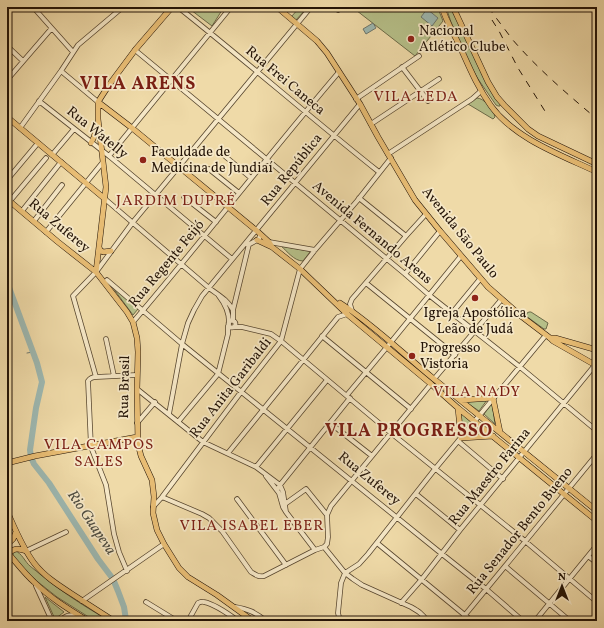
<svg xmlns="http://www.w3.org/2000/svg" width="604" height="628" font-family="Vollkorn,serif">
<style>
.green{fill:#b6c089;stroke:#6c6a48}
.water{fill:#9db8b1;stroke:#6c766d}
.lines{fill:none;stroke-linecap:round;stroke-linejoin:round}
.stream{stroke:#6c766d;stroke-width:1}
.river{stroke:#9db8b1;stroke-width:6}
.minor-casing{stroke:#56452e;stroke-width:5.5}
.major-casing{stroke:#231306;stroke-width:6}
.minor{stroke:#f5e7c6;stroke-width:4}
.major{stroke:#e8bd74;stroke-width:5}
.rail{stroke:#231306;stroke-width:1;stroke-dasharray:7 7;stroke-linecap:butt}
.poi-dot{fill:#8f2418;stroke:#f5e7c6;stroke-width:1.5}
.labels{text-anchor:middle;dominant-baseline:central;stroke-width:3.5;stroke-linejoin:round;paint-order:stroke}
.poi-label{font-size:14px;fill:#231306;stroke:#f5e7c6;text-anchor:start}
.street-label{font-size:14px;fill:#231306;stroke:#f5e7c6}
.neighbourhood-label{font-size:15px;letter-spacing:1px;fill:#7a1f14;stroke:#f5e7c6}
.water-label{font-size:15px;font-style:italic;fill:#4e4d42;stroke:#f5e7c6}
.district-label{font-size:18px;font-weight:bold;letter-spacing:1px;fill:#7a1f14;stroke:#f5e7c6}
</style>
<rect width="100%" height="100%" fill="#efdaa8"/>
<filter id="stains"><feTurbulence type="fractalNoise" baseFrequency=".005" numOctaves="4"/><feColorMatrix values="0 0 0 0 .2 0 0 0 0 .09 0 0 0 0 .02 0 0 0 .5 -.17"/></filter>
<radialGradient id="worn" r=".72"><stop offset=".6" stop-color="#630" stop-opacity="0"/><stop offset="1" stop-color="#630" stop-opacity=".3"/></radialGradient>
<path class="green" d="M187 7H224L212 26Z
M300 7 307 8 295 21 291 17Z
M352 7H435L439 11 443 21 415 56Z
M446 7H450L500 103V106H498L496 105 478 79 468 61 451 22Z
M477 98C484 98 494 110 495 117L493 119 468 104Z
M281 246 309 251 310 252 303 261C294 261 287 251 281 246Z
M115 287 138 309 133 315 113 288Z
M529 312H531L548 323 546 329H544L526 316 527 313Z
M487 400 479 411 466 402Z
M492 403 495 424 484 414Z
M460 412 471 422 462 434Z
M474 425 487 435 466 436Z
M15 551C22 553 25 562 30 566 55 587 81 605 110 621H95L57 597 33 578 13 557V553Z
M45 597 64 612 55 619Z"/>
<path class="water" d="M427 9 438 18 432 26 421 17Z
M373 23 376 28 366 34 363 29Z"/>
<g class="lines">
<path class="stream" d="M27 353 33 352"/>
<path class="river" d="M7 282 37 363 42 382 36 408 30 450 31 457 34 464 49 483 98 559 113 579 118 591 124 607 126 620"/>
<g class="minor-casing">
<path id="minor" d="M33 7 73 52
M178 7C246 61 311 118 379 172
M334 7 338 10
M7 43 9 7
M7 46 23 61
M135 50 405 274 429 295 520 367 597 431
M402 67 428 101
M61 71 98 102
M7 80 51 29
M356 99 419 56
M39 101 109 156 232 259
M371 124 439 79
M20 128 61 71 78 45 123 7
M220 152 251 178
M388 154 472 99 481 91
M52 155 74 129
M109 156 231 7
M209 169 239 193
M7 180 38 143
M184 197 216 222
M359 198 406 236
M105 199 209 288C218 295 227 299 233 310
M10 201 46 158
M22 211 61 162
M34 221 62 185
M46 232 103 162
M269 242 315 250
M248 245 259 239 260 235
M405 274 440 231
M107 280 182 344 442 554 486 589 523 621
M366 283 455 355
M219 296C226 305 229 312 229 322
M352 311 350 304 352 299 406 236 426 214
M452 313 480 279
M228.5 324a3.5 3.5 0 1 1 7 0a3.5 3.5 0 1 1-7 0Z
M233 321V310L249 244
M133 322C203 240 269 154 339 72
M234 327H242L271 334 281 341 391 433 525 541 597 602
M322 336 411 409
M106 339 114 376
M96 377 73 296 96 272 133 222 311 7
M434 379 501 300
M137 389 203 442 256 467 280 485 283 492 286 512
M347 395 387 347 461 256
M169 414 182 344 188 323 194 310 202 296 360 104
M178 422 218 374 228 334V326L229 324
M137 423 155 402
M330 423 372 456
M458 441 503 479
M228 453 338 317 347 314
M256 467 327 380
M266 476 279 493 283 507 286 512 315 550
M277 490 280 485 350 398
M416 494 460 530
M162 497 202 514 209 518 222 531 251 572C256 575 258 577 264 576L315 550 324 547 327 544 328 537 327 515 331 506 431 384
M237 499 286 565
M285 504 306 489 327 515
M153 507 162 497 241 392 281 341 300 269 315 250 357 201 391 158
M377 543 472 621
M324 547 345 573 353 579 362 585 411 607C418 611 423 614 427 621
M26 551 66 532
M588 556 597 563
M505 566 570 621
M127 571 119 552 114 534 106 485 91 447 88 381C90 378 92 377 96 377L137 375
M345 573 359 564 368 554 435 469 546 335
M36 586 52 621
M82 601 164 544
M146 602 177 621
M401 603 422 579 460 530 595 365
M235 607C248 609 255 612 266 621
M61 621C65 615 70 615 77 615
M188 621 198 603C201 602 201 601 204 602 214 604 230 615 238 621
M343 621 339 617 338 613 341 583 345 573
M460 621 597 454
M535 621 597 545"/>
</g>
<g class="major-casing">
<path id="major" d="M277 7 317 41 327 53 360 104 378 137 415 200 440 231 488 287 521 316 550 338 553 341 597 366
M442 7C446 22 455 35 461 49 470 69 478 88 491 106 515 139 561 155 597 172
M453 7 488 82 497 97 504 105 528 129 538 136 597 164
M98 102 132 128 257 231 269 242 272 247 300 269 347 314 431 384 458 408 597 521
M7 117 105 199
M91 143 94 137 97 126
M7 199 58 242 96 272 127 312 133 322 137 338 138 352 137 389 138 444 141 456 152 480 154 497 153 513 157 530 164 544 179 568 188 577 217 595 253 621
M257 240 272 247
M99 247 100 250 103 252 111 251
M96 272 106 187 98 119V102L109 85 135 50 172 7
M340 303C374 325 403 354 434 379 489 423 543 467 597 511
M550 338H555L597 350
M461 400 493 398 500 432
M458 408 461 438 493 436
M7 463 35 456 137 437
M7 511C15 529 22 547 34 563 44 576 58 585 72 594 86 603 100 612 114 621
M7 541H11L13 539 16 532
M7 552C16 562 24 573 34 582 50 598 70 610 88 621
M8 553C16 548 17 548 26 551"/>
</g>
<use href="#minor" class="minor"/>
<use href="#major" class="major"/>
<path class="rail" d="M488 7C496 18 504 28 512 39 537 68 567 94 597 119
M492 20 499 31 518 68 548 116"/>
</g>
<g class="poi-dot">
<circle cx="411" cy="39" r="4"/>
<circle cx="143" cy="160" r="4"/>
<circle cx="475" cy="298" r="4"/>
<circle cx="412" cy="356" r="4"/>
</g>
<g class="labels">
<g class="poi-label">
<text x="419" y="31">Nacional<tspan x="419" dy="16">Atlético Clube</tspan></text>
<text x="151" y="152">Faculdade de<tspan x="151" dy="16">Medicina de Jundiaí</tspan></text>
<text x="475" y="313" text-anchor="middle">Igreja Apostólica<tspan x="475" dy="16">Leão de Judá</tspan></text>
<text x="420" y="348">Progresso<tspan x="420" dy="16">Vistoria</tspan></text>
</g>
<g class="street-label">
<text transform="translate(285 81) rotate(40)">Rua Frei Caneca</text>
<text transform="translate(97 133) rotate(39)">Rua Watelly</text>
<text transform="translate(292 170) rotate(-51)">Rua República</text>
<text transform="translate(59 226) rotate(40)">Rua Zuferey</text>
<text transform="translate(372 233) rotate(40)">Avenida Fernando Arens</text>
<text transform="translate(460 233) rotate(51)">Avenida São Paulo</text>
<text transform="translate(167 264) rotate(-50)">Rua Regente Feijó</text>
<text transform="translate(125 387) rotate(-89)">Rua Brasil</text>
<text transform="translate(231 388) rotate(-52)">Rua Anita Garibaldi</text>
<text transform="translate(490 477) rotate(-51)">Rua Maestro Farina</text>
<text transform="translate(369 479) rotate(39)">Rua Zuferey</text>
<text transform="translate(520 531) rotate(-51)">Rua Senador Bento Bueno</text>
</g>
<g class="neighbourhood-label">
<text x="416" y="97">VILA LEDA</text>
<text x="176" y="201">JARDIM DUPRÉ</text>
<text x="477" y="392">VILA NADY</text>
<text x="99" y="445">VILA CAMPOS<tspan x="99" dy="17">SALES</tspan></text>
<text x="252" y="526">VILA ISABEL EBER</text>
</g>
<g class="water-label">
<text transform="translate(91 523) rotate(56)">Rio Guapeva</text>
</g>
<g class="district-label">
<text x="138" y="84">VILA ARENS</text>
<text x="409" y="431">VILA PROGRESSO</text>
</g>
</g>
<rect width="604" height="628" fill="none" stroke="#efdaa8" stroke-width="24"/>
<rect x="8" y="8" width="588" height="612" fill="none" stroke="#231306" stroke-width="2"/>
<rect x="12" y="12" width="580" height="604" fill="none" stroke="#231306"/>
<g transform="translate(562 586)" stroke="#f5e7c6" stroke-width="3" paint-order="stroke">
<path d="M0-3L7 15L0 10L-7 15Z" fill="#231306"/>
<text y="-6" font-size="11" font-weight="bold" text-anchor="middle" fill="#231306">N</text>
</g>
<rect width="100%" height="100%" filter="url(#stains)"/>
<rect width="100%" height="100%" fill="url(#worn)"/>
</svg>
